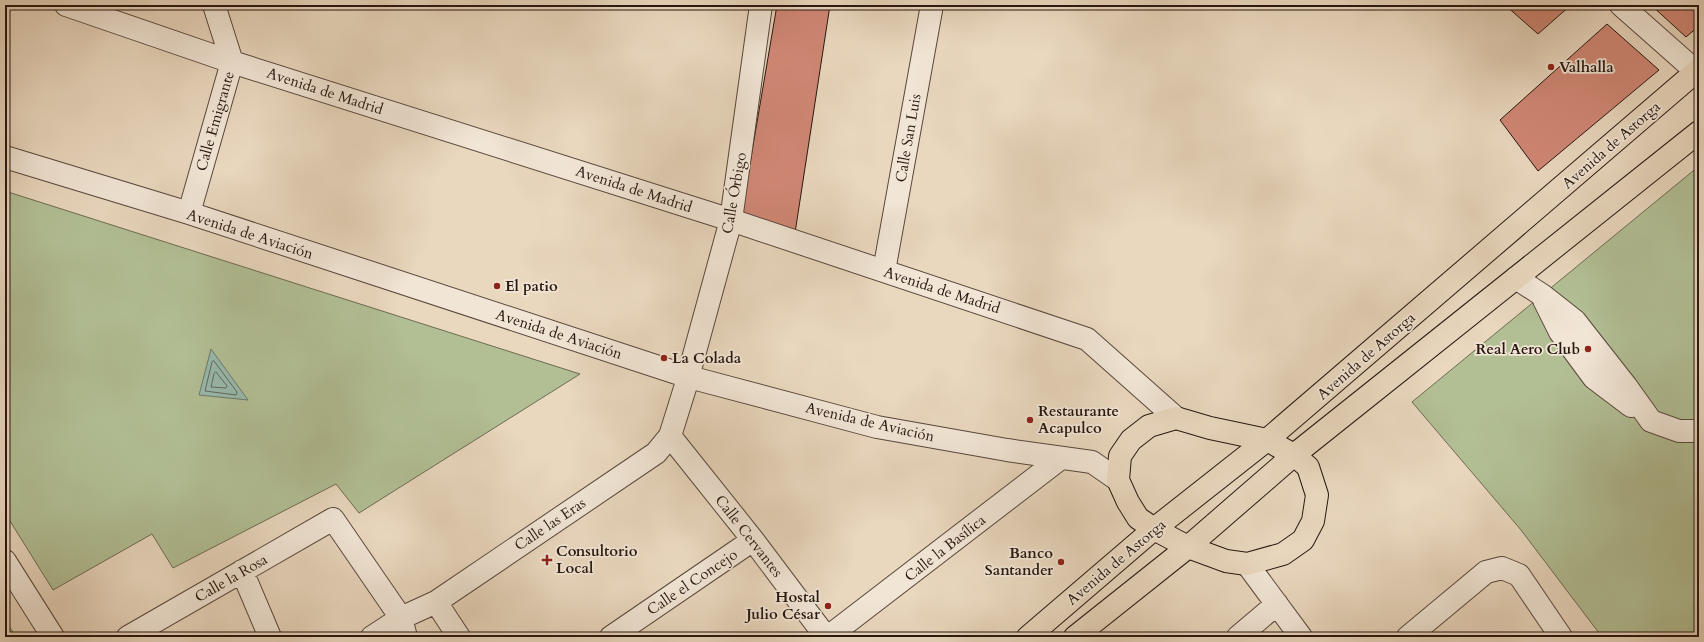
<svg xmlns="http://www.w3.org/2000/svg" width="1704" height="642" font-family="Cardo,serif">
<style>
.green{fill:#b2bf95;stroke:#6c6b52}
.water{fill:#98baad;stroke:#6b796e}
.lines{fill:none;stroke-linecap:round;stroke-linejoin:round}
.shore{stroke:#60685e;stroke-width:1}
.building{fill:#d08775;stroke:#271710}
.minor-casing{stroke:#58473c;stroke-width:24}
.highway-casing{stroke:#271710;stroke-width:24}
.minor{stroke:#f1e5d5;stroke-width:22}
.highway{stroke:#e9d7be;stroke-width:22}
.poi-dot{fill:#8f2418;stroke:#f1e5d5;stroke-width:1.5}
.labels{text-anchor:middle;dominant-baseline:central;stroke-width:3.5;stroke-linejoin:round;paint-order:stroke}
.poi-label{font-size:15px;font-weight:bold;fill:#271710;stroke:#f1e5d5;text-anchor:start}
.street-label{font-size:15px;fill:#271710;stroke:#f1e5d5}
</style>
<rect width="100%" height="100%" fill="#e9d7be"/>
<filter id="stains"><feTurbulence type="fractalNoise" baseFrequency=".005" numOctaves="4"/><feColorMatrix values="0 0 0 0 .2 0 0 0 0 .09 0 0 0 0 .02 0 0 0 .5 -.17"/></filter>
<radialGradient id="worn" r=".72"><stop offset=".6" stop-color="#630" stop-opacity="0"/><stop offset="1" stop-color="#630" stop-opacity=".3"/></radialGradient>
<path class="green" d="M1699 166V637H1602L1521 530 1412 402Z
M5 191 580 374 359 513 336 484 173 568 152 534 53 590 5 513Z
M5 620 16 637H5Z"/>
<path class="water" d="M211 349 248 400 199 395Z"/>
<g class="lines">
<path class="shore" d="M214 361 237 392 236 395 205 391 212 362Z
M216 372 227 386 226 388 211 387 214 374Z"/>
</g>
<path class="building" d="M777 5H830L795 233 741 216Z
M1505 5H1571L1538 34Z
M1651 5H1699V26L1686 37Z
M1607 24 1659 70 1538 171 1500 120Z"/>
<g class="lines">
<g class="minor-casing">
<path id="minor" d="M66 5 232 62 731 220 1087 339 1176 418
M1621 5 1699 74
M5 157 189 213 689 377 877 427 1007 450 1092 462 1118 480
M189 213 232 62 214 5
M884 271 932 5
M1516 278 1542 295 1575 321 1626 386 1651 421 1679 431H1699
M1544 300 1560 332 1594 378 1631 406
M670 436 753 540 826 637
M5 561 53 637
M1247 564 1301 637
M242 571 270 637
M436 602 459 637
M128 637 333 519 401 618 406 637
M372 637 401 618 436 602 656 453 670 436 685 388 731 220 761 5
M611 637 753 540
M828 637 1061 458
M1238 637 1277 604
M1408 637 1486 572 1502 568 1519 575 1561 637"/>
</g>
<g class="highway-casing">
<path id="highway" d="M1176 418 1210 428 1267 440 1294 455 1308 467 1317 495 1313 521 1303 540 1283 554 1247 564 1226 561 1188 547 1154 529 1138 518 1128 502 1118 480 1120 456 1131 440 1149 426Z
M1028 637 1154 529 1267 440 1699 69
M1075 637 1188 547 1294 455 1699 132"/>
</g>
<use href="#minor" class="minor"/>
<use href="#highway" class="highway"/>
</g>
<g class="poi-dot">
<circle cx="1551" cy="67" r="4"/>
<circle cx="497" cy="286" r="4"/>
<circle cx="1588" cy="349" r="4"/>
<circle cx="664" cy="358" r="4"/>
<circle cx="1030" cy="420" r="4"/>
<path d="M545 554h4v4h4v4h-4v4h-4v-4h-4v-4h4z"/>
<circle cx="1061" cy="562" r="4"/>
<circle cx="828" cy="606" r="4"/>
</g>
<g class="labels">
<g class="poi-label">
<text x="1559" y="67">Valhalla</text>
<text x="505" y="286">El patio</text>
<text x="1580" y="349" text-anchor="end">Real Aero Club</text>
<text x="672" y="358">La Colada</text>
<text x="1038" y="411">Restaurante<tspan x="1038" dy="17">Acapulco</tspan></text>
<text x="556" y="551">Consultorio<tspan x="556" dy="17">Local</tspan></text>
<text x="1053" y="553" text-anchor="end">Banco<tspan x="1053" dy="17">Santander</tspan></text>
<text x="820" y="597" text-anchor="end">Hostal<tspan x="820" dy="17">Julio César</tspan></text>
</g>
<g class="street-label">
<text transform="translate(325 91) rotate(18)">Avenida de Madrid</text>
<text transform="translate(215 121) rotate(-74)">Calle Emigrante</text>
<text transform="translate(908 138) rotate(-80)">Calle San Luis</text>
<text transform="translate(1611 145) rotate(-41)">Avenida de Astorga</text>
<text transform="translate(634 189) rotate(18)">Avenida de Madrid</text>
<text transform="translate(734 193) rotate(-80)">Calle Órbigo</text>
<text transform="translate(250 234) rotate(18)">Avenida de Aviación</text>
<text transform="translate(942 290) rotate(18)">Avenida de Madrid</text>
<text transform="translate(559 334) rotate(18)">Avenida de Aviación</text>
<text transform="translate(1366 356) rotate(-41)">Avenida de Astorga</text>
<text transform="translate(870 422) rotate(13)">Avenida de Aviación</text>
<text transform="translate(550 524) rotate(-34)">Calle las Eras</text>
<text transform="translate(749 536) rotate(52)">Calle Cervantes</text>
<text transform="translate(945 548) rotate(-38)">Calle la Basílica</text>
<text transform="translate(1116 562) rotate(-40)">Avenida de Astorga</text>
<text transform="translate(231 578) rotate(-30)">Calle la Rosa</text>
<text transform="translate(692 582) rotate(-34)">Calle el Concejo</text>
</g>
</g>
<rect width="1704" height="642" fill="none" stroke="#e9d7be" stroke-width="20"/>
<rect x="6" y="6" width="1692" height="630" fill="none" stroke="#271710" stroke-width="2"/>
<rect x="10" y="10" width="1684" height="622" fill="none" stroke="#271710"/>
<rect width="100%" height="100%" filter="url(#stains)"/>
<rect width="100%" height="100%" fill="url(#worn)"/>
</svg>
